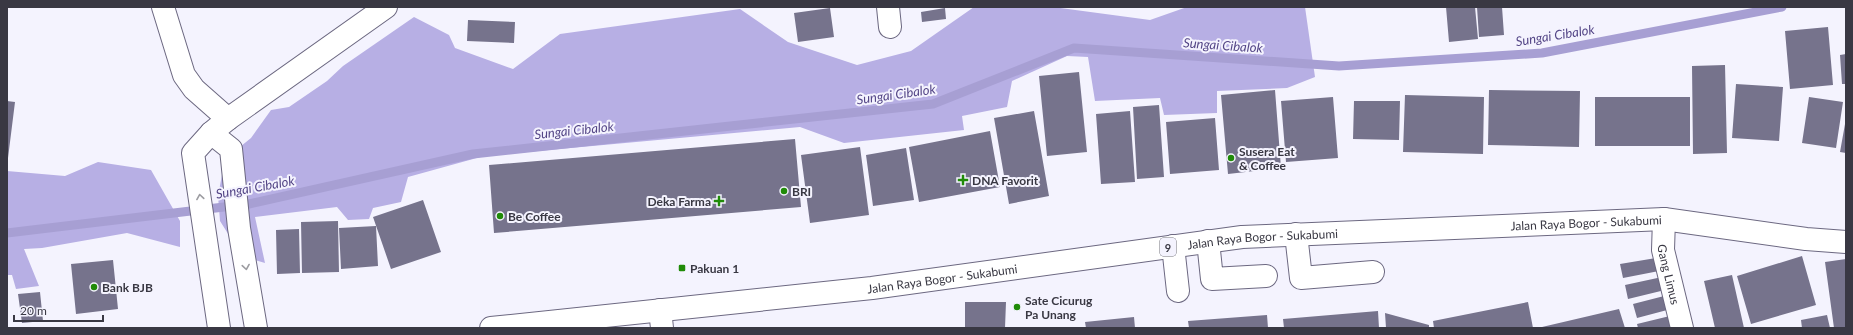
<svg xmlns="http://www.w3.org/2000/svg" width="1853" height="335" font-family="Lato,sans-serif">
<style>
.forest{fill:#b7afe4}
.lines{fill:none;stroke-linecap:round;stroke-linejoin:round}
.stream{stroke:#a79fd3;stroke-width:9}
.building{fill:#76738c}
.minor-casing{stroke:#6c6881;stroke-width:24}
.highway-casing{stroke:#6c6881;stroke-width:24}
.minor{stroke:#fff;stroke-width:22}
.highway{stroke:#fff;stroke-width:22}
.oneway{stroke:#9c9ca1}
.poi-dot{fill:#208b08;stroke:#f4f3fe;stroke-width:1.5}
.labels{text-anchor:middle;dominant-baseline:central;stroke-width:4;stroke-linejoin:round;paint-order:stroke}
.shield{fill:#f4f3fe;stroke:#71707b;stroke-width:1}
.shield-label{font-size:11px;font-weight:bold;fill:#393843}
.poi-label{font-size:12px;font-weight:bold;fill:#393843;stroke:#f4f3fe;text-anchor:start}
.street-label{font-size:12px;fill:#393843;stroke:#f4f3fe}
.water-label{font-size:13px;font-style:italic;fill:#534586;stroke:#f4f3fe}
</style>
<rect width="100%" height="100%" fill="#f4f3fe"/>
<path class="forest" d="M974 7H1053L1150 20 1187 7H1305L1315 77 1287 88 1217 91V113L1164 115 1160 98 1095 101 1088 57 1067 56 1012 81 1007 107 962 116 964 130 844 143 800 127 484 156 408 177 401 202 373 208 369 219 348 220 337 207 255 217 265 263 242 256 220 221 218 196 225 159 251 138 271 110 289 107 327 81 343 66 414 17 449 35 455 48 513 69 560 34 740 9 788 42 857 65 911 51Z
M98 162 151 170 180 221V247L127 233 42 248 24 249 39 286 16 289 12 275H7V171L65 176Z"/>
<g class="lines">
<path class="stream" d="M7 233 249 204 473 154 933 104 1074 48 1339 66 1542 53 1782 7"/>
</g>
<path class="building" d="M1446 7H1475L1478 39 1449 42Z
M1477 7H1502L1504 35 1479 37Z
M830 8 834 37 798 42 794 13Z
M945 8 946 19 922 22 921 12Z
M468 20 515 22 514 43 467 41Z
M1828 27 1833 85 1790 89 1785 31Z
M1846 54V84H1842L1840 55Z
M1725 65 1727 153 1693 154 1692 66Z
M1079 72 1087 152 1047 156 1039 76Z
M1736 84 1783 87 1779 141 1732 138Z
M1275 90 1281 168 1228 174 1221 95Z
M1489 90 1580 91 1579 147 1488 145Z
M1405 95 1484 97 1483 154 1403 152Z
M1333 97 1338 158 1286 162 1281 101Z
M1595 97H1690V146H1595Z
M1809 97 1843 102 1836 148 1802 143Z
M7 101 15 102 8 158H7Z
M1354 101H1400L1399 140 1353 139Z
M1159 105 1164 177 1137 179 1133 107Z
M1034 111 1049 196 1009 204 994 118Z
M1130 111 1135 182 1101 184 1096 114Z
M1215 118 1219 170 1170 174 1166 122Z
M1845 124H1846V153L1840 152Z
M990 131 1000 187 919 202 909 147Z
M795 139 801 207 494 233 489 165Z
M860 147 869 215 810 223 801 155Z
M906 148 914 200 873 206 866 155Z
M423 200 441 252 391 269 373 217Z
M338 221 339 272 302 273 301 222Z
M376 226 378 266 341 269 339 228Z
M299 229 300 273 277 274 276 230Z
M1802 256 1816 305 1751 324 1737 276Z
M1656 258 1659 271 1623 278 1620 264Z
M1846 259V328H1834L1825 262Z
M113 260 118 309 76 314 71 264Z
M1732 275 1744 328H1715L1704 281Z
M1662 277 1665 290 1628 299 1625 285Z
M40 292 43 321 22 323 18 294Z
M1668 295 1671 309 1637 318 1633 304Z
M965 302H1006L1005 328H965Z
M1528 302 1533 328H1434L1433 321Z
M1619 309 1625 328H1542V327Z
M1378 311 1379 328H1284L1283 319Z
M1385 313 1429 325V328H1386Z
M1267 315 1268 328H1189L1188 321Z
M1674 315 1677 328H1638L1637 324Z
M1827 315 1830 328H1802L1801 320Z
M1134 317 1135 328H1086L1085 322Z"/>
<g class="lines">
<g class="minor-casing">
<g id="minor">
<path d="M163 7 184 75 194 89 228 119"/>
<path d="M888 7 890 27"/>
<path d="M211 133 231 149 239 228 256 328"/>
<path id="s1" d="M1664 219 1663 250 1682 328"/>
<path d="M1296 234 1301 278 1373 272"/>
<path d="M1208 241 1212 279 1266 276"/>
<path d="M1173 246 1178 291"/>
<path d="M660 310 662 328"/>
<path d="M219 328 193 153 211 133 228 119 386 7"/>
</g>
</g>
<g class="highway-casing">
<g id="highway">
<path id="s2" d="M491 328 872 288 1242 237 1664 219 1806 239 1846 242"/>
</g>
</g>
<use href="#minor" class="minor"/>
<use href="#highway" class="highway"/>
</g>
<defs><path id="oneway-chevron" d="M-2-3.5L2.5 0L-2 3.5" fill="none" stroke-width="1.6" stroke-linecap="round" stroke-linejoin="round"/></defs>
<g class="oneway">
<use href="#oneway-chevron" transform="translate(200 197) rotate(-99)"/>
<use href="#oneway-chevron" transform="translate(246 267) rotate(81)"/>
</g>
<g class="poi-dot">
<circle cx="1231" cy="158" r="4"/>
<path d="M961 174h4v4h4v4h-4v4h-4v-4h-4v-4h4z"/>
<circle cx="784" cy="191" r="4"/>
<path d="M717 195h4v4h4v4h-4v4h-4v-4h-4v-4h4z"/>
<circle cx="500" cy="216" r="4"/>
<rect x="678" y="264" width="8" height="8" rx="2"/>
<circle cx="94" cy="287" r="4"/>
<circle cx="1017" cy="307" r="4"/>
</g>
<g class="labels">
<rect class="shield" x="1160" y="238" width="16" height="18" rx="3"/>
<g class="shield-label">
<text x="1168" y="247">9</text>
</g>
<g class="poi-label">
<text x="1239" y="151">Susera Eat<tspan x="1239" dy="14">&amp; Coffee</tspan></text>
<text x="972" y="180">DNA Favorit</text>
<text x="792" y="191">BRI</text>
<text x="711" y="201" text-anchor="end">Deka Farma</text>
<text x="508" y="216">Be Coffee</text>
<text x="690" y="268">Pakuan 1</text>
<text x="102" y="287">Bank BJB</text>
<text x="1025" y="300">Sate Cicurug<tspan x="1025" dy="14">Pa Unang</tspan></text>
</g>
<g class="street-label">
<text stroke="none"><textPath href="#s2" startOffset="1101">Jalan Raya Bogor - Sukabumi</textPath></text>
<text stroke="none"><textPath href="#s2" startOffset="777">Jalan Raya Bogor - Sukabumi</textPath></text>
<text stroke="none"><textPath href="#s1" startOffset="56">Gang Limus</textPath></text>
<text stroke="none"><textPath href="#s2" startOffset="454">Jalan Raya Bogor - Sukabumi</textPath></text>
</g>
<g class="water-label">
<text transform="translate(1555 35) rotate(-9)">Sungai Cibalok</text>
<text transform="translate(1223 45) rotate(4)">Sungai Cibalok</text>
<text transform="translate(896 94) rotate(-8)">Sungai Cibalok</text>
<text transform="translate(574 130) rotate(-6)">Sungai Cibalok</text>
<text transform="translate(255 187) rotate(-10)">Sungai Cibalok</text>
</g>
</g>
<rect width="1853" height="335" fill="none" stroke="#393843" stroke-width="16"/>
<path d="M14 315v6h89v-6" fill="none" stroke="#393843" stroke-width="2"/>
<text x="20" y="315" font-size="12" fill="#393843" stroke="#f4f3fe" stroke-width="3" paint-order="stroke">20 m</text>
</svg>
